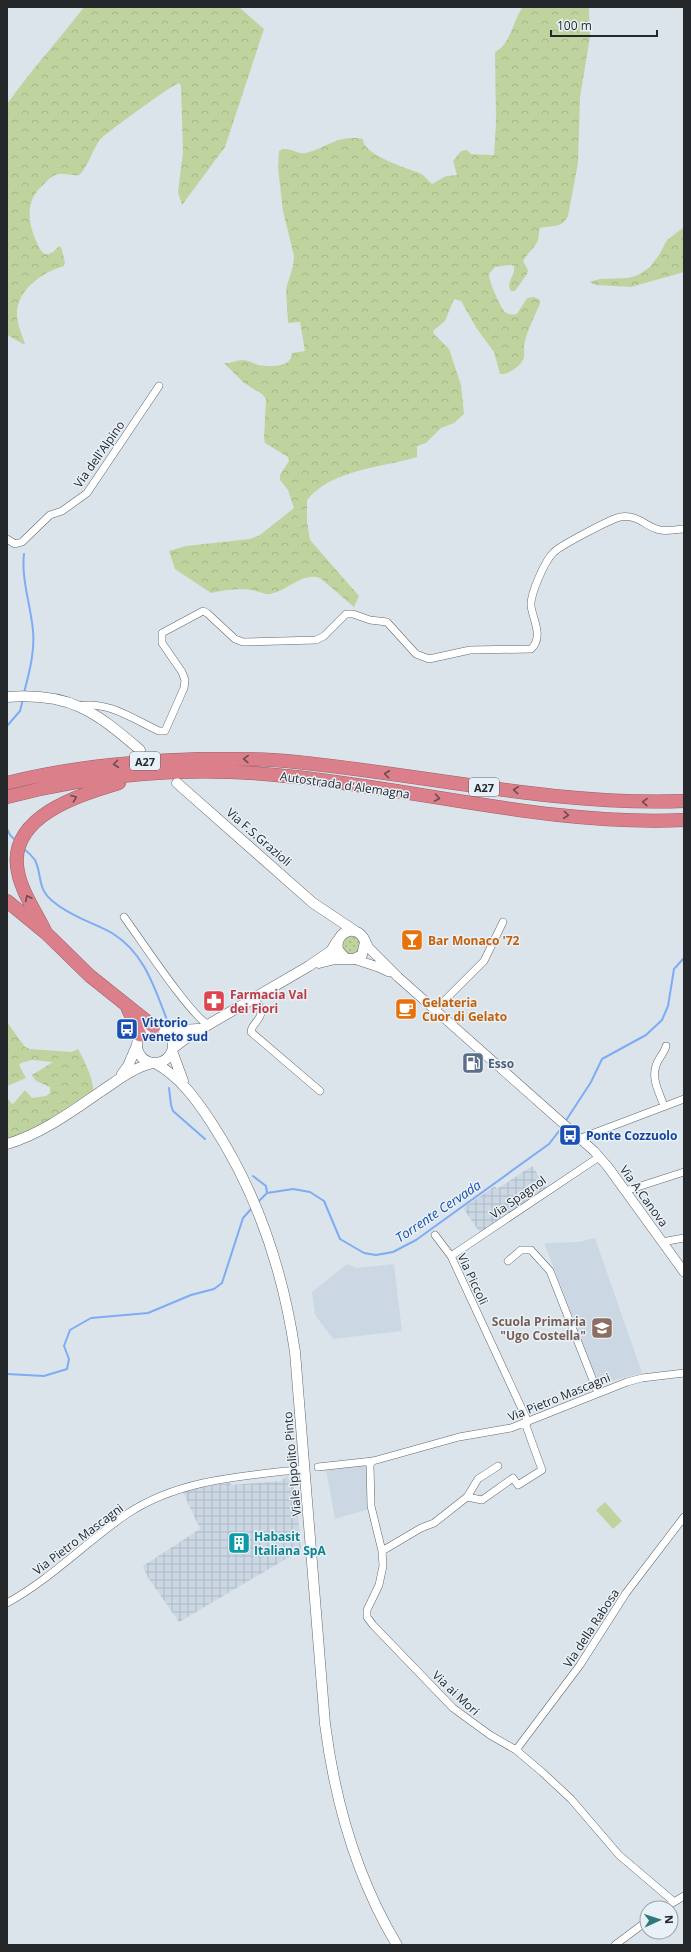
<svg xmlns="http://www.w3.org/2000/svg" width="691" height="1952" font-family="'Open Sans',sans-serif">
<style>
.industrial{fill:url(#industrial-grid)}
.built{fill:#cbd8e4}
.grass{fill:url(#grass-dots)}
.forest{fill:url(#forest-crowns)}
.garden{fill:#bfd39e}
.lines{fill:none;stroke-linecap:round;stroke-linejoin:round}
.stream{stroke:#7dacf5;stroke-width:2}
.minor-casing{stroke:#62686e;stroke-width:8}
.tertiary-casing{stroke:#62686e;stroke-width:10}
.secondary-casing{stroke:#62686e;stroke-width:11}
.motorway-casing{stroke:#9b6169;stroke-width:14}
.minor{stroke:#fff;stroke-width:7}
.tertiary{stroke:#fff;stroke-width:9}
.secondary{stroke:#fff;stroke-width:10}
.motorway{stroke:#db7f8a;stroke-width:13}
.oneway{stroke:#6e4b51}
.labels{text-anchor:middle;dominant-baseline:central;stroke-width:3;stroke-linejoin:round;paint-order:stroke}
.shield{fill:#e9f1f8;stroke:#606468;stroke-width:1}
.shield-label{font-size:11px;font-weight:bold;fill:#25282b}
.street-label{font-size:12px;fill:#25282b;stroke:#e9f1f8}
.food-label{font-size:12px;font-weight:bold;fill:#c56008;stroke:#e9f1f8;text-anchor:start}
.health-label{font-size:12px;font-weight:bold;fill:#be3a42;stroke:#e9f1f8;text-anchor:start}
.transit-label{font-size:12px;font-weight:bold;fill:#164399;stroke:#e9f1f8;text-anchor:start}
.service-label{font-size:12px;font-weight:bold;fill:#4e5e75;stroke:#e9f1f8;text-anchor:start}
.education-label{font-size:12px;font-weight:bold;fill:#785e54;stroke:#e9f1f8;text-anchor:end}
.culture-label{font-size:12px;font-weight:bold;fill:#0d838f;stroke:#e9f1f8;text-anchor:start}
.water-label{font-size:13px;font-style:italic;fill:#1950a5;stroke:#e9f1f8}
</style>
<defs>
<pattern id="industrial-grid" width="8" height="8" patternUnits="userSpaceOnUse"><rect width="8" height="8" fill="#cbd8e4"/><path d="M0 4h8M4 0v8" fill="none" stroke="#aeb9c4"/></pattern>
<pattern id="grass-dots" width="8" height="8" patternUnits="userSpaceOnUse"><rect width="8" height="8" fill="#bfd39e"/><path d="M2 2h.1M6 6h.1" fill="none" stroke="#a4b588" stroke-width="1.8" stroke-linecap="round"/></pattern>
<pattern id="forest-crowns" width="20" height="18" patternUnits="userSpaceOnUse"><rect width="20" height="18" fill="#bfd39e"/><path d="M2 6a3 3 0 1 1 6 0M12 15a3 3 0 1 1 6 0" fill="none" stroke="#a4b588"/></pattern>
</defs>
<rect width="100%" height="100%" fill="#dce4eb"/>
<path class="industrial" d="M532 1166 547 1188 480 1233 463 1208 495 1186 497 1189Z
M287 1476 296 1492 301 1550 179 1622 147 1576 143 1566 200 1529 183 1492 213 1485 231 1483V1485L281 1481Z"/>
<path class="built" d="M595 1238 642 1373 599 1384 544 1243 578 1242Z
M347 1264 357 1268 394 1264 402 1331 333 1339 315 1315 312 1292Z
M364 1465H367L369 1509 335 1519 326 1470Z"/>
<path class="grass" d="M341 945a10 10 0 1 1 20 0a10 10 0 1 1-20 0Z"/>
<path class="forest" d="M84 7H239L264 29 225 147 182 205 178 192 183 152 181 86 179 83C171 86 104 134 99 141 92 151 88 167 79 175 72 176 65 173 58 174 51 176 47 181 43 185 24 201 28 225 38 245 40 248 41 253 46 254 51 255 55 250 59 246L61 247 65 262 64 266C43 272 17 289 17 314 17 325 22 334 25 344H23L7 335V104C31 70 59 40 84 7Z
M589 7 590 37 580 97 578 163 568 216C561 229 553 225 540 228 538 233 540 239 536 244 532 250 527 254 523 261L528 270 527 274 515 291H511C505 282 516 276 514 266L510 265 495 267 489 274C489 282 500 306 505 312 509 315 513 315 517 314L527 298 534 297 540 300V304C534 317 527 331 524 345 524 350 525 356 523 360 519 367 508 375 500 374L494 352 477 329 461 301 454 299 445 321 433 331 434 334 449 349 461 385 464 414 454 423 441 428 426 443 417 446V457C381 468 332 469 307 500V522L310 540 359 596 354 607 320 578C302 572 288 591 270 594 265 595 258 591 252 590 240 588 224 590 211 593L175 569 169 551 186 546 250 539 260 535 294 508 288 490 280 480V475L289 461 288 457 265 443 264 438 266 399 262 394 244 383 224 363C230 364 236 360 243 360 247 360 253 363 258 365 269 367 292 368 292 353L305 351 300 322 288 323 286 289 293 266 294 256 283 211 278 168 279 151C288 145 296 155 306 153 329 147 337 134 363 139 362 154 405 168 417 172L423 175 432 184 446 176 457 175 453 161 461 151 467 150 471 154 494 155 496 123 495 52C510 45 513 21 522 8Z
M684 227V272L631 287 596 285 589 282 600 279 628 278 638 275 650 267 659 255 667 240Z
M7 1022 25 1047 30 1049 72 1052 78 1049C83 1058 97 1085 92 1093L38 1127 7 1140V1098L12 1104 14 1103 25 1090 32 1098 46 1096 50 1093V1087L36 1081 32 1075 53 1062 32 1060 21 1063 19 1065 26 1078 7 1086Z"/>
<path class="garden" d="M605 1502 622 1521 613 1529 596 1510Z"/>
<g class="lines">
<path class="stream" d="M24 554C21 579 31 606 33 631 35 652 29 673 24 693
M7 726 20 711 23 699
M7 829 10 835 17 842
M24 849C28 852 32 856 35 860 43 877 36 889 55 903 72 917 94 923 112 933 146 954 155 990 169 1025
M169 1088 171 1105 173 1111 205 1139
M565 1122 591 1082 602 1059 646 1035 662 1020 668 1006 674 969 684 958
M253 1176 266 1186 267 1193
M258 1202 267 1193 293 1189 310 1192 324 1201 340 1239 364 1253 376 1255 393 1252 416 1240 549 1144 563 1126
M7 1374 44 1376 67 1369 69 1359 64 1346 70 1330 91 1318 148 1313 191 1295 214 1289 222 1283 243 1218 252 1208"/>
<g class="minor-casing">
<path id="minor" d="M7 539 15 544 22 542 50 515 62 511 87 493 159 386
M78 706C107 700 133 719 159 731H165L184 688 185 680 182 672 162 643V633L203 611 207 613 235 639 243 642 316 640 324 636 346 614H353L370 620 387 622 416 654 429 659 470 650 531 649C544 637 533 620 531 606 530 594 545 561 553 553 559 546 611 519 620 517 639 514 645 527 660 530 667 532 676 529 684 529
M124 917C139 937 192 1018 209 1025
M255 998C257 1002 260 1007 261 1011 262 1020 251 1024 251 1032L320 1091
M435 1010 484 961 503 922
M664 1106C660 1094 651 1079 656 1066 658 1058 664 1054 666 1046
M581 1138 684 1099
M625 1191 684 1172
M435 1235 451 1256 528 1422
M662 1242 684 1238
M451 1256 599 1157
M508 1261 521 1250H531L550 1271 598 1393
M373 1461 370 1464 371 1506 382 1551 383 1566 379 1585 367 1610V1617L373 1625 453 1708 490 1735 516 1750 542 1772 571 1799 619 1855 673 1901
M318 1467 373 1461 459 1437 511 1428 627 1382 642 1378 684 1373
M467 1497 482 1500 513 1478 518 1485 542 1470 525 1423
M382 1551 421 1528 434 1523 467 1497 478 1479 498 1466
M7 1603C51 1579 86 1542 127 1514 179 1479 244 1476 305 1469
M516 1750 580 1665 626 1593 684 1517
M664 1908 684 1896
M615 1945 647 1921"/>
</g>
<g class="tertiary-casing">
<path id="tertiary" d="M364 938 369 948 398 977 594 1151 608 1167 684 1272
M354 959 378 967 389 972"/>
</g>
<g class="secondary-casing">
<path id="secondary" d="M7 697C69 692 95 711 140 750
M177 783 313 903 355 931
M319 963 335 959H354L362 955 365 942C359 923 334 930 338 950L346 959
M137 1045a18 18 0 1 1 36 0a18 18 0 1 1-36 0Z
M162 1028 181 1030 198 1029
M173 1048 189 1036 309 966 331 951 337 941
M172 1051 183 1081
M155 1063C180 1077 196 1099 211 1122 257 1192 283 1270 295 1352L325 1724C335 1802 356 1877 397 1945
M122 1074 128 1066 137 1045
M7 1144C41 1134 71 1112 100 1092 117 1081 132 1068 153 1063"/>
</g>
<g class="motorway-casing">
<path id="motorway" d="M7 783C70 767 135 761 200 759 228 759 258 758 286 761 418 773 551 806 684 801
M7 797C97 773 194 766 286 776 419 789 550 826 684 820
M7 901 46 933 90 976 154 1027
M46 933C37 914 22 893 18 872 6 817 79 795 119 783
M128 1009 140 1035"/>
</g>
<use href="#minor" class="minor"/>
<use href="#tertiary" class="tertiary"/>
<use href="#secondary" class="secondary"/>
<use href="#motorway" class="motorway"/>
</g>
<defs><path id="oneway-chevron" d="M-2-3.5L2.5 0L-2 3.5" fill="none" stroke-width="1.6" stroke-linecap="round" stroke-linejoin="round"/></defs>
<g class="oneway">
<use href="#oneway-chevron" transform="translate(246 759) rotate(-178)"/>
<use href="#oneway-chevron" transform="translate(116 764) rotate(173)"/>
<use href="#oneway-chevron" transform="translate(387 774) rotate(-173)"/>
<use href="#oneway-chevron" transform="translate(516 790) rotate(-174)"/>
<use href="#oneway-chevron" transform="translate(74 798) rotate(-21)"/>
<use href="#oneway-chevron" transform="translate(437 798) rotate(10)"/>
<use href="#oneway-chevron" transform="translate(645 802) rotate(-179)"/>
<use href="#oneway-chevron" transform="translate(566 815) rotate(6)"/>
<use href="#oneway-chevron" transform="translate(28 898) rotate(-117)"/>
</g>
<defs>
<g id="bar-square" transform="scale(1.15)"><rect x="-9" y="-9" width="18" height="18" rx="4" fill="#e8710a" stroke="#e9f1f8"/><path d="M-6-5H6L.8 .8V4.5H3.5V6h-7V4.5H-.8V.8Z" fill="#fff"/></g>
<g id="pharmacy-square" transform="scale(1.15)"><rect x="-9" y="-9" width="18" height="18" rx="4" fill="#e0444e" stroke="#e9f1f8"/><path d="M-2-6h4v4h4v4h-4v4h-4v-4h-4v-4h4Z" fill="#fff"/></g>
<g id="cafe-square" transform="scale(1.15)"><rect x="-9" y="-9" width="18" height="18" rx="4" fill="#e8710a" stroke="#e9f1f8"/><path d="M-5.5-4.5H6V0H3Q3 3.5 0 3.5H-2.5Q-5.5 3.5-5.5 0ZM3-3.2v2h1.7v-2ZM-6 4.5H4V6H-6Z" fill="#fff"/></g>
<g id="bus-square" transform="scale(1.15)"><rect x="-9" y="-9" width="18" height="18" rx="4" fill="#1a4fb4" stroke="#e9f1f8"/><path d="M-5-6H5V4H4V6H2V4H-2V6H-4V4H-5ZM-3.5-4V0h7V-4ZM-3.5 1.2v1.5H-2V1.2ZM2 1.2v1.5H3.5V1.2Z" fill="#fff"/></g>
<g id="fuel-square" transform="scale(1.15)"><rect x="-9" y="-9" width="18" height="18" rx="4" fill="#5c6f8a" stroke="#e9f1f8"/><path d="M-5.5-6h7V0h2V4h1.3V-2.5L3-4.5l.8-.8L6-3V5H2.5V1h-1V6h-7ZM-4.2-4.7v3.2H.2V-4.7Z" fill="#fff"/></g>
<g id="school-square" transform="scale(1.15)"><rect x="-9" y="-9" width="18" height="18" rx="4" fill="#8d6e63" stroke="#e9f1f8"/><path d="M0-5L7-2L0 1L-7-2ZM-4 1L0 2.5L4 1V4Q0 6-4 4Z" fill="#fff"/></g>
<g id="building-square" transform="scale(1.15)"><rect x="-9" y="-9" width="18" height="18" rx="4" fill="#0f9aa8" stroke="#e9f1f8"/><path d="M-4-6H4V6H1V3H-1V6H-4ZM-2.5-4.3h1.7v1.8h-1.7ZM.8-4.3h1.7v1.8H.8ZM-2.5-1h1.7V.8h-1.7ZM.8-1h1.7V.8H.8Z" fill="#fff"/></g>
</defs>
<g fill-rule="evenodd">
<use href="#bar-square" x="412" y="940"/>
<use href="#pharmacy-square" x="214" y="1001"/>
<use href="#cafe-square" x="406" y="1009"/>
<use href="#bus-square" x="127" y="1029"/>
<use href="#fuel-square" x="473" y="1063"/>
<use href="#bus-square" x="570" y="1135"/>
<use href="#school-square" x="602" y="1328"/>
<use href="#building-square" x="239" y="1543"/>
</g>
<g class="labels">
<g class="shield">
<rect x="130" y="752" width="30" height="18" rx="3"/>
<rect x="469" y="778" width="30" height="18" rx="3"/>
</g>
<g class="shield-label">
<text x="145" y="761">A27</text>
<text x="484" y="787">A27</text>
</g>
<g class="street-label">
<text transform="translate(99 454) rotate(-55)">Via dell'Alpino</text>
<text transform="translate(345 785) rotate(8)">Autostrada d'Alemagna</text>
<text transform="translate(259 837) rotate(41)">Via F.S.Grazioli</text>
<text transform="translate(644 1196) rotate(54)">Via A.Canova</text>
<text transform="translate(518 1197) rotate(-35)">Via Spagnol</text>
<text transform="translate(473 1279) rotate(65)">Via Piccoli</text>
<text transform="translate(559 1397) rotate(-22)">Via Pietro Mascagni</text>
<text transform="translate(292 1464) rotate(-95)">Viale Ippolito Pinto</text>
<text transform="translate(78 1539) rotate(-37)">Via Pietro Mascagni</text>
<text transform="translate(591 1628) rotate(-57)">Via della Rabosa</text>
<text transform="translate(456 1693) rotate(43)">Via ai Mori</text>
</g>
<g class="food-label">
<text x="428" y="940">Bar Monaco '72</text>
<text x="422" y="1002">Gelateria<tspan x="422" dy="14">Cuor di Gelato</tspan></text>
</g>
<g class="health-label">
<text x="230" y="994">Farmacia Val<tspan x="230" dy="14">dei Fiori</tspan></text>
</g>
<g class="transit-label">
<text x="142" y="1022">Vittorio<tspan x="142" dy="14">veneto sud</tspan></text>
<text x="586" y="1135">Ponte Cozzuolo</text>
</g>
<g class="service-label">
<text x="488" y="1063">Esso</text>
</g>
<g class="education-label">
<text x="586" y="1321">Scuola Primaria<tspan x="586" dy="14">"Ugo Costella"</tspan></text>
</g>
<g class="culture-label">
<text x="254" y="1536">Habasit<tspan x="254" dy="14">Italiana SpA</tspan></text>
</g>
<g class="water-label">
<text transform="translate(438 1211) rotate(-34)">Torrente Cervada</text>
</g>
</g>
<rect width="691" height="1952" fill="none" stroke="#25282b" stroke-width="16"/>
<g transform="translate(659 1920) rotate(87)"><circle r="19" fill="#e9f1f8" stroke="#9ba1a6"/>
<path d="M0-3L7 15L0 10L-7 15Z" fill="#2f797c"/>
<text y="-6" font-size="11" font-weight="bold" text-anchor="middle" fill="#25282b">N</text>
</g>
<path d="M551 30v6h106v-6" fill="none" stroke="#25282b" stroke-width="2"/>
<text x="557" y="30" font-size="12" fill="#25282b" stroke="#e9f1f8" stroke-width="3" paint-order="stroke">100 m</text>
</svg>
